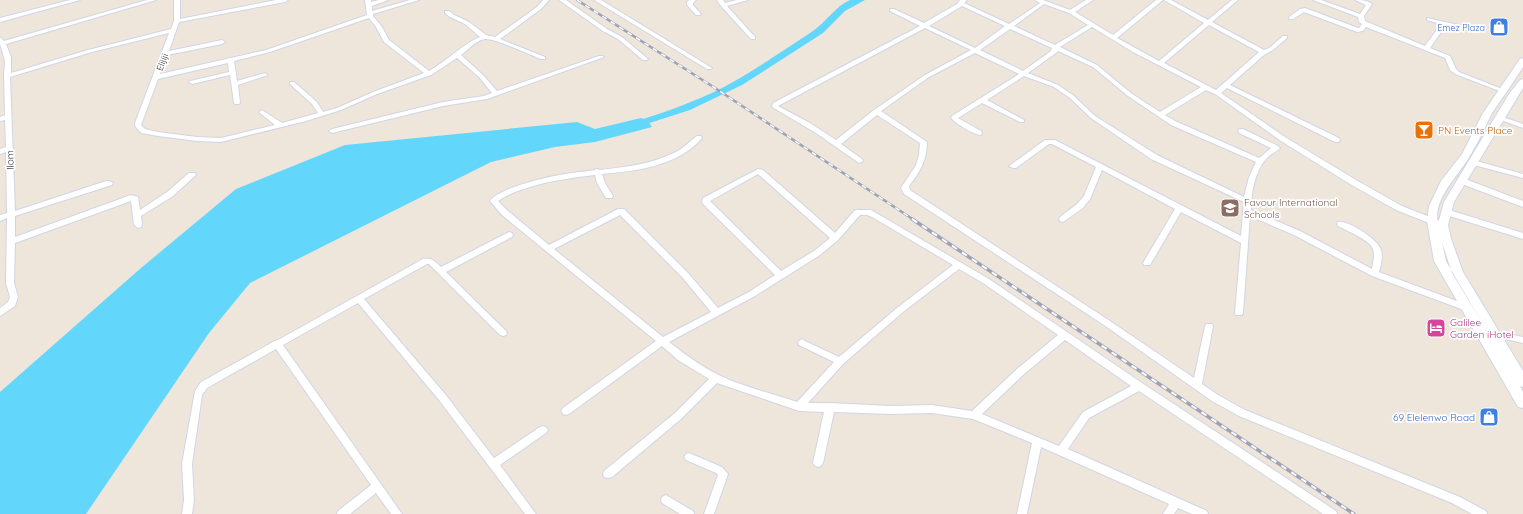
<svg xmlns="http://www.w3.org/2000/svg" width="1523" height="514" font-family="Quicksand,sans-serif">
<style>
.water{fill:#63d7fb}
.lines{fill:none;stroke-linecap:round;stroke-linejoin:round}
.river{fill:#63d7fb;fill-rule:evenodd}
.minor-casing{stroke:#d0d5e5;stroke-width:2}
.secondary-casing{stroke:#d0d5e5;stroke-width:2}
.minor{fill:#fff;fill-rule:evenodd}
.secondary{fill:#fff;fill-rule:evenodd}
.rail-far1-casing{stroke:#9da2b7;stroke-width:2.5}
.rail-casing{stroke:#9da2b7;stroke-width:3.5}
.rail-far1{stroke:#fff;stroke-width:1.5;stroke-dasharray:5;stroke-linecap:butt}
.rail{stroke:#fff;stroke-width:2;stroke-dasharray:6;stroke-linecap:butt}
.labels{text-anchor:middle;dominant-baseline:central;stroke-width:3.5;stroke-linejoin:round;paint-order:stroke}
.far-shop-label{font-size:9px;fill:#366cbe;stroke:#fff;text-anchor:end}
.far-street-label{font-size:9px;fill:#2b2b2b;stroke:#fff}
.food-label{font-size:10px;fill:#c56008;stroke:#fff;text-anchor:start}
.street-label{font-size:10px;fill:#2b2b2b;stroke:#fff}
.education-label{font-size:10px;fill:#785e54;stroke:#fff;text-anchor:start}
.hotel-label{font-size:10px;fill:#b23c85;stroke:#fff;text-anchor:start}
.shop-label{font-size:10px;fill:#366cbe;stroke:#fff;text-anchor:end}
</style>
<rect width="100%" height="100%" fill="#eee6db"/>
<path class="water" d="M641 118 648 121 652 127 595 142 555 147 491 162 250 283 209 333 86 514H0V392L141 268 236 189 345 145 577 122 595 129Z"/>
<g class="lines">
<path class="river" d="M850 0H865L845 11 823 33 742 85 690 110 631 129 627 128 625 126 627 124C660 114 692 103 722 88 752 72 781 52 810 33 825 24 834 7 850 0Z"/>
<g class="minor-casing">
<path id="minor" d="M70 0H80L0 22V18Z
M147 0H156L6 44 11 57V73L88 50 171 29 174 21V0H180V19L276 0H288L285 2 179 22 169 51 222 40 225 42 222 44 167 55 160 74 266 50 367 15 365 0H371V2L379 0H388L372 6V11L410 0H419L373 14V16L382 27 389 40 429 71C447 61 461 45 480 37L465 24 450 17 445 13V11H449L454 15 469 22 486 35 495 37 537 7 543 0H549L541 9 500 39 545 57V59H541C530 55 495 38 485 39 476 40 468 50 461 55L483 75 497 91 599 56H603L604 57 487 99 443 106 332 133 329 131 332 129 443 102 484 96 492 93 479 77 457 58 431 75 377 94 341 110 306 121 221 142 197 141 158 136 141 133 135 126V123L169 33 92 52 10 77 15 211 106 181H109L113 183 112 185 15 216V237L131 195 138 197 140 210 167 192 189 173H195L196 175 173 196 141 216 142 225 141 227 138 228 134 225 131 201 15 243 14 283 18 297 15 306 0 316V308L8 302 10 297 6 283 7 218 0 221V215L7 213 6 152 0 154V149L6 147 5 120 0 121V117L5 115 4 76 5 61 0 44V37L4 41ZM369 18 376 27 384 42 424 73 373 92 337 108 323 112 317 102 294 82H290V84L312 104 318 113 282 123 262 110 259 112 260 113 275 125 221 138 197 137 158 132 145 129 141 125 158 79 228 63 229 72 190 81 189 82 192 84 230 75 234 103 235 104H239L240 103 238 85 268 75 265 73 237 81 234 61 270 52Z
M559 0H566L607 29 622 37 648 59 647 60H643L618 39 603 31Z
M594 0H601L712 68 711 69H707Z
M689 0H696L693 3V5L701 14 700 15H696L687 5V2Z
M717 0H723L725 3 737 0H748L727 6 755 37V39H751L721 6Z
M960 0H967L964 3 1009 24 1040 3 1035 0H1043L1070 10 1086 0H1093L1075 12 1113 35 1156 0H1163L1117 38 1159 61 1204 23 1164 0H1171L1208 20 1232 0H1238L1212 22 1264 50 1269 48 1283 36H1287V38L1273 50 1264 55 1230 85 1339 138 1340 140 1339 142H1335L1227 88 1221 93 1285 137 1356 180 1402 206 1440 221 1441 223 1440 225H1434L1396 210 1350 184 1281 141 1215 94 1206 90 1165 115 1175 121 1259 158 1271 148 1239 133 1238 131 1239 129H1243L1278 146 1280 148 1278 150C1274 153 1269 155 1266 159 1255 171 1251 193 1251 210L1300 231 1372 269C1373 263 1375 255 1373 249 1370 240 1347 231 1338 226L1337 224 1338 222C1348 220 1379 240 1381 250 1383 257 1381 265 1379 272L1470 306 1471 308 1470 310H1464L1372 276 1294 235 1250 216 1243 313 1242 315H1236L1235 313 1241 243 1181 212 1150 265H1144L1143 263 1175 209 1102 170 1090 199 1083 208 1063 222 1060 221 1059 219 1060 217 1077 204 1084 196 1096 167 1052 144H1049L1016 168H1013L1009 166 1045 140H1055L1241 236 1244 202 1151 159 1091 118 1070 98 1054 87 1024 76 987 100 1024 120V122H1020L982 103 958 118 981 131 982 133 981 135C975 135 953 123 951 117L952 116 1019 74 975 53 929 77 881 111 927 142C927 160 920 172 909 186L910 190 1110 321 1194 378 1205 326 1206 324H1212L1213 326 1202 384 1218 395 1245 410 1460 497 1486 511 1487 514H1472L1452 503 1239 416 1212 401 1104 325 904 194 901 188 916 165 919 155 920 143 877 115 841 144 862 159 863 161 859 163 816 133 772 107 773 103 920 26 890 11V9H894L924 23 957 4ZM1044 4 1069 13 1088 25 1055 45 1014 26ZM962 6 1005 26 975 48 929 26ZM1209 25 1259 52 1216 90 1164 63ZM1092 27 1133 52 1201 87 1160 112 1132 94 1097 65 1060 47ZM925 28 971 50 925 75 874 110 836 140 810 123 778 106ZM1010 29 1052 48 1051 51 1023 71 980 50ZM1058 51 1093 67 1128 96 1171 125 1256 162 1249 177 1244 197 1157 155 1095 116 1074 96 1058 85 1028 73 1056 53Z
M1313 0H1321L1360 14 1366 5 1355 0C1361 0 1367 0 1372 4L1364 16 1365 21 1425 46 1441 24 1427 20V18L1463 26V28L1461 29 1446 25 1430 48 1450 56 1456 69 1459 72 1507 91 1506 92H1502L1455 74 1450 70 1445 58 1366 27 1363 31 1357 32 1304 12 1293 19H1289V17L1300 9 1305 8 1358 28H1359L1362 24 1359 22 1358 17Z
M1500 116 1523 124V128L1498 119 1497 118Z
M697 136H701L702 138C678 166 637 171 602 174L605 183 613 196 612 198H606L597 183 595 175C567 178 521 185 498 201L508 211 549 245 618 209H624L688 273 718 308 749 292 775 275 703 204 702 202 703 198 758 169 763 170 835 233 855 210H871L989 279 1142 383 1336 511 1337 514H1323L1139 391 1089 418 1068 449 1207 511 1208 514H1192L1178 508 1174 514H1163L1169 504 1041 447 1027 514H1017L1032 443 973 419 932 413 890 414 834 412 823 463 821 466 818 467 815 466 813 463 824 412 799 411 717 383 681 419 612 477 608 478 604 477 603 474 604 471 675 413 709 379 678 360 662 346 569 414 566 415 563 414 561 411 563 408 656 341 502 215 490 201C499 187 555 175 572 173 581 171 590 172 597 169L600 170C626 167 652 164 676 152 684 148 690 141 697 136ZM758 174 830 238 814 251 781 271 710 201ZM620 215 682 277 711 312 663 337 554 249ZM860 215H867L872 217 953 265 897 308 839 357 805 341 802 339 799 341 798 343 799 345 834 362 797 402C776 395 753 389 732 381 709 372 688 357 669 342L755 296 820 255 838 240ZM959 269 983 283 1058 335 1017 369 972 411 932 405 890 406 830 403H808L843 364 903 312ZM1065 340 1131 386 1083 412 1059 446 982 414 1023 375Z
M1470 160H1473L1523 174V178L1470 164 1469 162Z
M1459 179H1465L1523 201V207L1459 183 1458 181Z
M1446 209 1523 233V239L1443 214 1442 212Z
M509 232 512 233 513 235 512 237 446 272 506 331 507 333 506 335 503 336 500 335 429 264H427L364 299 445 394 494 458 540 427 543 426 546 427 548 430 546 433 500 465 536 514H525L439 400 358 303 283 345 402 514H391L376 493 350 514H337L338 511 371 485 276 349 207 388 202 395 192 464 194 500 192 514H182L184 500 182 464 195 391 201 382 273 342 274 341 278 340 423 259C431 257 436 262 441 267Z
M1495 331 1523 337V343L1492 336 1491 334 1492 332Z
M689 453 722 467 728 474 714 514H704L718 475 716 473 686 460 684 457 686 454Z
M666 495 693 511 694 514H680L662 503 661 500 662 497Z"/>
</g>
<g class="secondary-casing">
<path id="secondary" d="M1523 58V67C1513 83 1502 98 1492 113 1485 127 1479 141 1471 154 1460 175 1432 198 1438 224L1444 202 1509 94 1520 80 1523 79V88L1454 202 1448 225 1451 239 1463 272 1523 371V387L1520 386 1523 392V408L1518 407 1434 261 1427 221 1429 206 1441 181 1462 154 1483 113 1520 59ZM1442 242 1452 273 1484 326 1446 261Z"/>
</g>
<use href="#minor" class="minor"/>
<use href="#secondary" class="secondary"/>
<g class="rail-far1-casing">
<path id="rail-far1" d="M577 0 715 88 914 220"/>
</g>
<g class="rail-casing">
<path id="rail" d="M912 219 1354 514"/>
</g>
<use href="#rail-far1" class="rail-far1"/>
<use href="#rail" class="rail"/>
</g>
<defs>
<g id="shop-square" transform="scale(1)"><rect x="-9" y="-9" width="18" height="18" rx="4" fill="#3f7fe0" stroke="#fff"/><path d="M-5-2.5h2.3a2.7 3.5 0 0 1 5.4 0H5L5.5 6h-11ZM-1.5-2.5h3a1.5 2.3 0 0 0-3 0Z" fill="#fff"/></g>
<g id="bar-square" transform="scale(1)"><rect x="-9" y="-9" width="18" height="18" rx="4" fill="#e8710a" stroke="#fff"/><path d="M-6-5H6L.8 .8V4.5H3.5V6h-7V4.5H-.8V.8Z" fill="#fff"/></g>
<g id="school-square" transform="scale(1)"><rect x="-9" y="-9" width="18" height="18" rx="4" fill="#8d6e63" stroke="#fff"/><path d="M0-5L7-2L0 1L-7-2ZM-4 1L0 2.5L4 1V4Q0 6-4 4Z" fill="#fff"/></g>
<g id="hotel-square" transform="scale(1)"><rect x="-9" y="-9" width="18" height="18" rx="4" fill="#d1479c" stroke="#fff"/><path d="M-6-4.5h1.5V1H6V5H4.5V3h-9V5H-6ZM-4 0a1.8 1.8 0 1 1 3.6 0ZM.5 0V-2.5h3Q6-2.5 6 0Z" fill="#fff"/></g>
</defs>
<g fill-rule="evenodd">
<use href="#shop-square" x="1499" y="27"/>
<use href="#bar-square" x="1424" y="130"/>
<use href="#school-square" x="1230" y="208"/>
<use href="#hotel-square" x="1436" y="328"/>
<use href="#shop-square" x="1489" y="417"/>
</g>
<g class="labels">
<g class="far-shop-label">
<text x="1485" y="27">Emez Plaza</text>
</g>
<g class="far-street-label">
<text transform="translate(162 62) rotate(-70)">Elijiji</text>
</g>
<g class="food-label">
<text x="1438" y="130">PN Events Place</text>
</g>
<g class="street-label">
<text transform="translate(10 160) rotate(-91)">Ilom</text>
</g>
<g class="education-label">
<text x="1244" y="202">Favour International<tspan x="1244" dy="12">Schools</tspan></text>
</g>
<g class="hotel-label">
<text x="1450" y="322">Galilee<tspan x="1450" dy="12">Garden iHotel</tspan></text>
</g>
<g class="shop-label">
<text x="1475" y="417">69 Elelenwo Road</text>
</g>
</g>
</svg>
